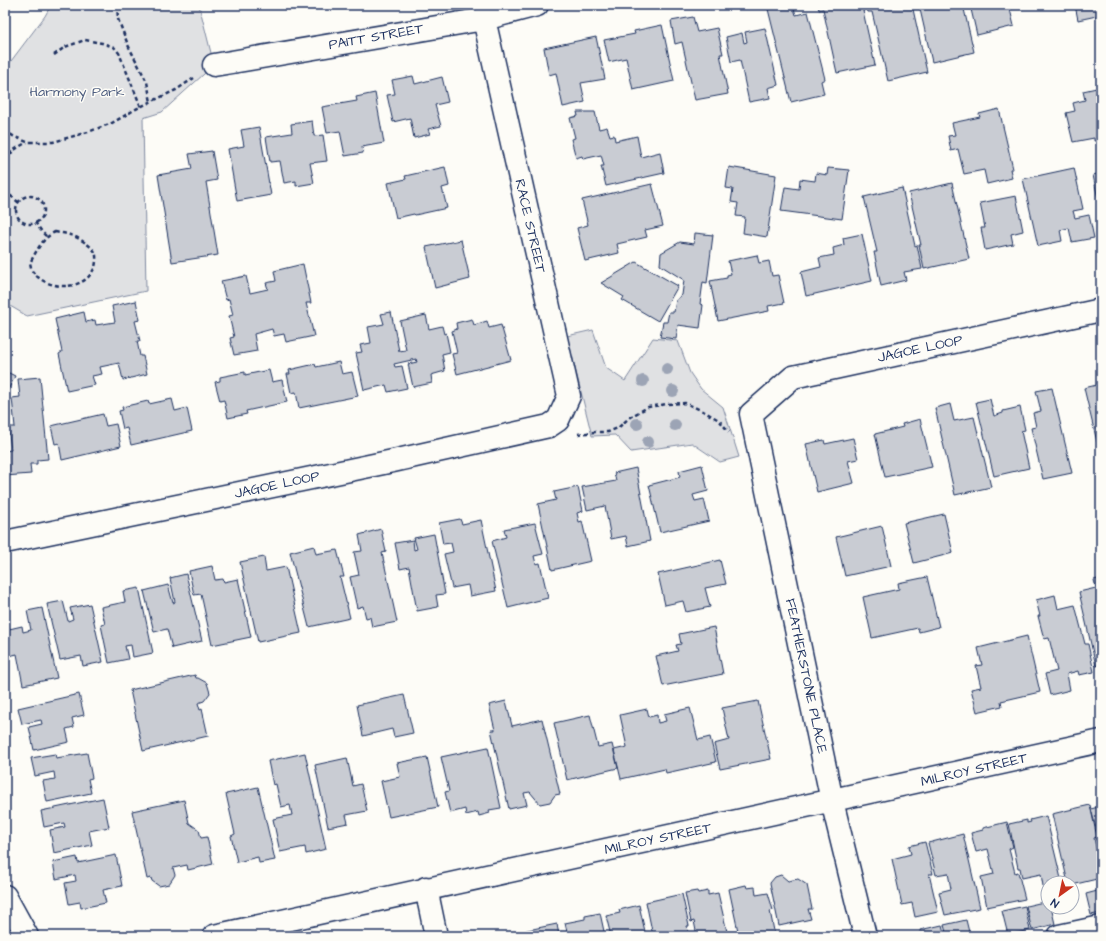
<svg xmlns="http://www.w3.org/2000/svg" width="1106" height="941" font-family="'Architects Daughter',sans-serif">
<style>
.green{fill:#e0e1e3;stroke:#7e88a0}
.building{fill:#c9ccd3;stroke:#1b2f5e}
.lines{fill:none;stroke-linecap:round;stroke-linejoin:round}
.street-casing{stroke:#1b2f5e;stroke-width:25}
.secondary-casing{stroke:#1b2f5e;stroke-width:25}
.path{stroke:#1b2f5e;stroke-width:2.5;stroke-dasharray:4 3;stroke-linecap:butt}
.street{stroke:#fdfcf7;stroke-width:22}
.secondary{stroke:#fdfcf7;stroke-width:22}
.tree{fill:#9ca4b5}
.labels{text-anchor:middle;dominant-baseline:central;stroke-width:3;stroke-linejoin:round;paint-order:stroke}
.street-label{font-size:14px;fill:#1b2f5e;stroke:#fdfcf7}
.park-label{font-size:14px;fill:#4c5c7f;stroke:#fdfcf7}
</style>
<rect width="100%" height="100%" fill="#fdfcf7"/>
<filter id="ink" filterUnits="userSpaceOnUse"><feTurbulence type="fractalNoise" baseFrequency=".025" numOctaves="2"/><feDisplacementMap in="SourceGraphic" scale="8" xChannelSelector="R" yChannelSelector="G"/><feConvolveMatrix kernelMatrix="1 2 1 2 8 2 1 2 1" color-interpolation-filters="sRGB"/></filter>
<g filter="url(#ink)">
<path class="green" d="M51 5H199L214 65 162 112 143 118 146 291 27 316 5 303V69L45 16Z
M593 330 606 368 625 381 653 338 678 341 690 373 701 389 723 407 739 457 720 462 692 443 631 452 615 435 592 436 567 336Z"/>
<path class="building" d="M767 5H793L796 15 808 12 825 79 821 81 824 94 791 102Z
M818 5H863L864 11H863L875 65 837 73 823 9 819 10Z
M866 5H912L927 72 888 81 872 12H868Z
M919 5H963L974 52 932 62Z
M970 5H1009L1014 26 977 35Z
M1075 5H1101V15L1078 20Z
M693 17 697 32 717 28 723 54H720L728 94 695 100 682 42 675 44 671 21Z
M662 25 674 81 633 90 626 58 609 62 604 40 635 34 634 31Z
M765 28 778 85 768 88 770 98 749 102 740 60 731 62 726 37 742 33 744 43 747 42 745 32Z
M596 37 605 79 581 83 585 102 563 107 556 73 549 75 544 48Z
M413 76 415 84 442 77 448 102 435 105 441 126 428 129 430 134 414 138 410 118 393 122 387 95 395 94 392 80Z
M1101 87V140L1094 141V138L1073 142 1066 113 1075 111 1073 103 1085 100 1083 91Z
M375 93 384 143 362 147 363 153 345 156 340 131 327 133 322 107 357 101 356 97Z
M999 109 1013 169H1010L1012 178 987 184 984 170 964 174 958 149 951 151 948 136 955 135 952 123 980 117 979 114Z
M577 112H595L599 129 607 127 610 136 614 135 615 141 637 136 641 157 660 152 664 173 606 186 601 166H604L601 155 583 159 582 156 576 158 571 139 575 138 570 118 578 116Z
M312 121 314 136 323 135 327 161 310 163 314 183 296 186V181L284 183 280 161 270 162 266 137 292 133 291 124Z
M259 127 271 195 237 201 228 149 244 146 241 130Z
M212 151 217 180 206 182 218 255 172 262 158 175 192 169 189 154Z
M445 167 449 186 442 188 447 208 415 215 414 214 396 218 388 183 406 179 405 176Z
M729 167 776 175 767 237 743 233 745 217 736 216 738 203 731 202 733 189 726 188Z
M828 168 849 170 842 219 781 211 785 187 799 189 800 179 815 181 816 173 827 175Z
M1074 168 1083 209 1073 211 1075 218 1089 215 1094 238 1072 242 1069 228 1060 230 1062 241 1038 246 1023 179Z
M1101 173V203L1099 204 1093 175Z
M952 183 969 259 924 269 919 245H921L909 193Z
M652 184 663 226 645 230 647 237 617 244 619 253 585 261 577 228 588 225 582 200Z
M902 188 915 246 917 245 922 269 904 272 906 280 881 286 874 252H877L864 197Z
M1016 196 1023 231 1011 234 1013 244 985 250 981 228H985L980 203Z
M695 233 713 235 707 283 703 282 700 304 703 305 700 328 678 325 676 339 660 337 663 322H667L669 312H674L676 300 682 295 684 280 660 265 661 253 680 242 694 244Z
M862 234 872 281 806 296 801 272 821 267 819 258 834 255 833 248 844 245 843 238Z
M461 240 470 279 435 288 426 247Z
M757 255 759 263 769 261 772 276 778 275 784 303 768 306 769 311 718 321 710 281 727 278V275L731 274 728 261Z
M636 262 678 286 658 321 622 300 624 297 601 283Z
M303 264 311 303H306L314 336 286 342 284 334 274 336 272 329 254 334 257 351 234 355 230 338 234 337 229 316 233 315 229 299 226 300 221 281 246 276 250 293 268 289 266 283 276 281 274 271Z
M136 301 140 320 135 321 140 341H137L140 356H143L147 374 123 380 119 363 100 367 102 374 92 376 95 385 67 391 59 354 62 352 55 319 84 312 86 322 95 320 96 325 115 322 112 306Z
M391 312 399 351 406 350 400 321 426 315 429 329 442 326 444 334 446 333 450 352 442 354 445 371 431 375 432 383 413 387 408 364 417 362 416 359 394 364 395 367 402 366 407 388 388 392 386 385 364 390 356 353 362 352 360 345 371 343 368 327 384 324 381 314Z
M472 319 474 325 487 321 489 328 501 325 511 360 457 374 452 354 457 353 452 331 457 329 456 323Z
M339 362 342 374 352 372 358 396 299 408 296 392 291 393 287 374H290L289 370 315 364 316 367Z
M269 370 272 382 282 380 287 402 246 411 247 414 228 418 224 400 220 401 215 382 220 381V377L245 372V375Z
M5 371 15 376 5 396Z
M40 377 48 459 37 460V464H30L31 474 5 476V457H7L5 451 11 450 8 427H15L12 398 20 397 18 379Z
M1101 384V441L1097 442 1084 388Z
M1052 388 1072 473 1043 479 1031 428 1036 427 1033 413 1041 411 1036 391Z
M172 399 175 411 187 408 192 431 131 445 127 428 123 429 119 411 123 410 122 407 148 401 149 404Z
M990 399 994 416 1003 413V411L1020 407 1025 430 1021 431 1029 468 994 476 976 402Z
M950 404 954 421 974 417 991 487 955 495 935 408Z
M103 414 106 426 116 424 121 446 62 460 59 443 55 444 51 426Z
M920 419 932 467 885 477 875 434 903 427 902 424Z
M853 438 858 459 848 461 854 483 817 492 806 444 824 440 825 444Z
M702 465 708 491 693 495 695 501 704 499 709 521 660 532 649 485 680 477 679 471Z
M636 468 650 541 628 546 626 536 611 539 605 506 587 510 582 487 616 481 614 473Z
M578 487 583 511 577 513 579 522 582 521 591 561 552 570 538 504 556 500 554 492Z
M944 514 953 553 914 563 904 523Z
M460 519 462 524 481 520 496 591 470 596 468 585 452 588 444 554 453 552 451 543 443 544 439 523Z
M535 523 543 554 534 556 536 564 540 563 548 598 508 608 492 541 506 537 504 529Z
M882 526 891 566 845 576 836 537Z
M381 529 386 552 382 553 397 622 372 627 370 617 366 618 363 606 357 608 350 577 359 575 354 552 362 551 359 535Z
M434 534 445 594 436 595 438 607 417 611 409 567 400 569 395 543 413 540 414 550 417 549 414 538Z
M314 546 316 554 337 550 344 577H340L350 618 309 627 290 552Z
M264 557 266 571 286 567 301 633 258 642 240 562Z
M720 560 726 584 705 588 710 607 686 612 683 601 665 605 658 574Z
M212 566 215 580 223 579 224 582 238 579 251 637 212 645 201 594 194 595 189 571Z
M186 574 202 641 172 648 167 629 154 632 144 591 168 585 173 603 175 602 170 578Z
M927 577 939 627 919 632 918 628 872 638 863 597 899 589 898 583Z
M1101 578V665L1096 666 1079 592 1096 588 1094 580Z
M139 588 153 653 133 657 131 645 125 646 128 659 109 663 101 625 105 624 101 607 125 602 123 591Z
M1055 595 1058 609 1075 605 1085 644H1088L1094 672 1079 675 1078 671 1067 674 1070 690 1050 695 1045 674 1057 671 1049 638 1044 639 1038 616H1040L1036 600Z
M63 601 68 621 73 619 70 608 90 604 103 662 83 666 81 656 60 660 47 604Z
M42 608 57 678 23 685 17 654 5 657V636H6L5 630 22 626 23 632 31 630 27 611Z
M714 627 723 674 663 686 656 656 678 651 676 645 681 644 679 634Z
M1027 636 1040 692 1001 701 1002 706 977 712 971 689 981 687 976 666 982 665 978 648Z
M195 675 196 678H198L207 683 210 693 204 701 198 703 200 710 202 709 208 736 143 751 130 690Z
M79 694 84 715 72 718 74 727 66 729 69 742 34 750 29 727 42 724 41 720 22 724 18 708Z
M404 695 413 733 394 737 392 729 363 736 357 705Z
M506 701 512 726 542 719 560 794 555 795 550 802 540 804 530 792 524 793 527 805 509 809 491 730H495L489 705Z
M758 701 771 759 720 769 714 744 729 740 722 708Z
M690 708 698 740 710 737 716 762 666 773 665 769 621 779 614 750 627 747 620 715 647 709 649 717 657 715 658 723 666 721 664 714Z
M590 715 598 747 612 744 618 768 567 780 554 723Z
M488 747 501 808 489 810 490 813 479 816 478 812 466 815 465 809 450 813 445 792 449 791 441 757Z
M87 753 92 778 88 779 91 793 47 802 43 781 55 779 54 772 35 776 31 758 55 754 56 758Z
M305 753 326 849 306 854 305 847 280 852 273 819 292 815 290 805 281 807 276 784 273 785 268 761Z
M427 757 438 807 389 817 381 781 400 777 397 763Z
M347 758 353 786 361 784 367 811 346 815 348 823 328 827 315 765Z
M258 787 275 860 259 863 258 857 237 862 231 836 235 834 226 794Z
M103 798 109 827 89 831 92 845 54 853 50 830 65 827 64 823 44 827 41 811Z
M184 800 189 823 199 830 201 838 207 837 213 864 188 870 187 865 173 868 175 875 169 884 159 886 152 881 151 878 147 879 132 811Z
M1101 803V836L1100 831 1097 832 1091 809 1098 807V804Z
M1090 805 1097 837 1094 838 1101 869V878L1072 885V883H1068L1052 814Z
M1046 816 1062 883H1048V891L1044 892 1041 874 1022 878 1020 868H1018L1009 824 1027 820V823L1031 822 1030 820Z
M1007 822 1013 847 1009 849 1015 873 1018 872 1025 899 987 907 981 877 994 874 988 849 976 852 971 833 983 830V828Z
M963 834 980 908 945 915 939 892 951 889 948 873 936 875 928 843Z
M925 842 933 874H929L938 912 915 917 912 903 902 905 892 859 911 854 909 846Z
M116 855 122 886 103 890 106 903 81 908 80 902 69 904 65 883 76 881 75 875 56 879 53 862 77 857 78 863Z
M781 875 788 881 798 879 807 885 812 909H808L811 919 779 926 770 883 775 877Z
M746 885 747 888 755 887 756 895 768 893 773 910 770 911 775 936H739L729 889Z
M1101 890V913L1091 915 1086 894Z
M697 891 698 893 708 891V895L718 893 728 936H697L694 921 691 922 685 893Z
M682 894 689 926H687L689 936H653L646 902Z
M1048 901V907H1051L1055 924 1032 930 1026 906Z
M639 905 646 936H611L606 916 620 913 619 910Z
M1025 906 1030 930 1008 935 1002 911Z
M600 913 605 936H568L565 923 585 919V916Z
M966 920 970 936H947L944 925Z
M557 924 559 936H524L523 931Z
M942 925 945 936H921L920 930Z"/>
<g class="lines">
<g class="street-casing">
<path id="street" d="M214 65 484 19 537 5
M5 542 393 461 549 426 558 420 569 396 484 19
M426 888 436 936
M214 936C510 869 806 807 1101 741
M865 936 832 801 751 414 793 377 1101 310
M1059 936 1101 927"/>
</g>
<g class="secondary-casing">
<path id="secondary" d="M5 896 27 936"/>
</g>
<path class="path" d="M117 5 118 19 128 45 147 82 151 102
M54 55 65 47 85 40 102 43 114 47 119 53 141 107
M5 130 13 136 27 142H53L88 132 112 123 136 109 176 90 194 78
M5 160 14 150 27 142
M5 191 18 202
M16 210a14 14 0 1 1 28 0a14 14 0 1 1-28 0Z
M35 222 42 232 47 237
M55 232C59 233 65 233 70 235 76 236 92 246 95 252 97 256 96 263 95 267 93 271 89 277 86 279 71 291 44 287 33 272 31 270 31 266 30 263 36 252 42 238 55 232Z
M578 434 595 432H608L618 428 630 417 648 407 667 404 685 403 703 411 719 420 729 432"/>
<use href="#street" class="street"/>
<use href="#secondary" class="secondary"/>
</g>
<g class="tree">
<circle cx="667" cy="369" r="6"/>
<circle cx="643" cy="381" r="6"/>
<circle cx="673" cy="391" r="6"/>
<circle cx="637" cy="424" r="6"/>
<circle cx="675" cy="425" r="6"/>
<circle cx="648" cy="442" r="6"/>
</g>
</g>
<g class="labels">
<g class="street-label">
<text transform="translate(376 37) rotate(-10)">PAITT STREET</text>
<text transform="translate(530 226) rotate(77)">RACE STREET</text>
<text transform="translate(920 349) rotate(-12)">JAGOE LOOP</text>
<text transform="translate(277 485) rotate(-12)">JAGOE LOOP</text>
<text transform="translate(806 676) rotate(78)">FEATHERSTONE PLACE</text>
<text transform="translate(974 770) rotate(-13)">MILROY STREET</text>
<text transform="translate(658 839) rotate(-12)">MILROY STREET</text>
</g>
<g class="park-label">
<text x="77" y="92">Harmony Park</text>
</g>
</g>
<rect width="1106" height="941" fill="none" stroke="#fdfcf7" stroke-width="20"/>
<rect x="10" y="10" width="1086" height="921" fill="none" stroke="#1b2f5e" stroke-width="1.5" filter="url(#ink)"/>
<g transform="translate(1060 895) rotate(213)"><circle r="19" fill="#fdfcf7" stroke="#a3aaba"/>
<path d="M0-3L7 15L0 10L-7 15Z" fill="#c8321e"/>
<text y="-6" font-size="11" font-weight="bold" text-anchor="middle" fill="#1b2f5e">N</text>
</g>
</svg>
